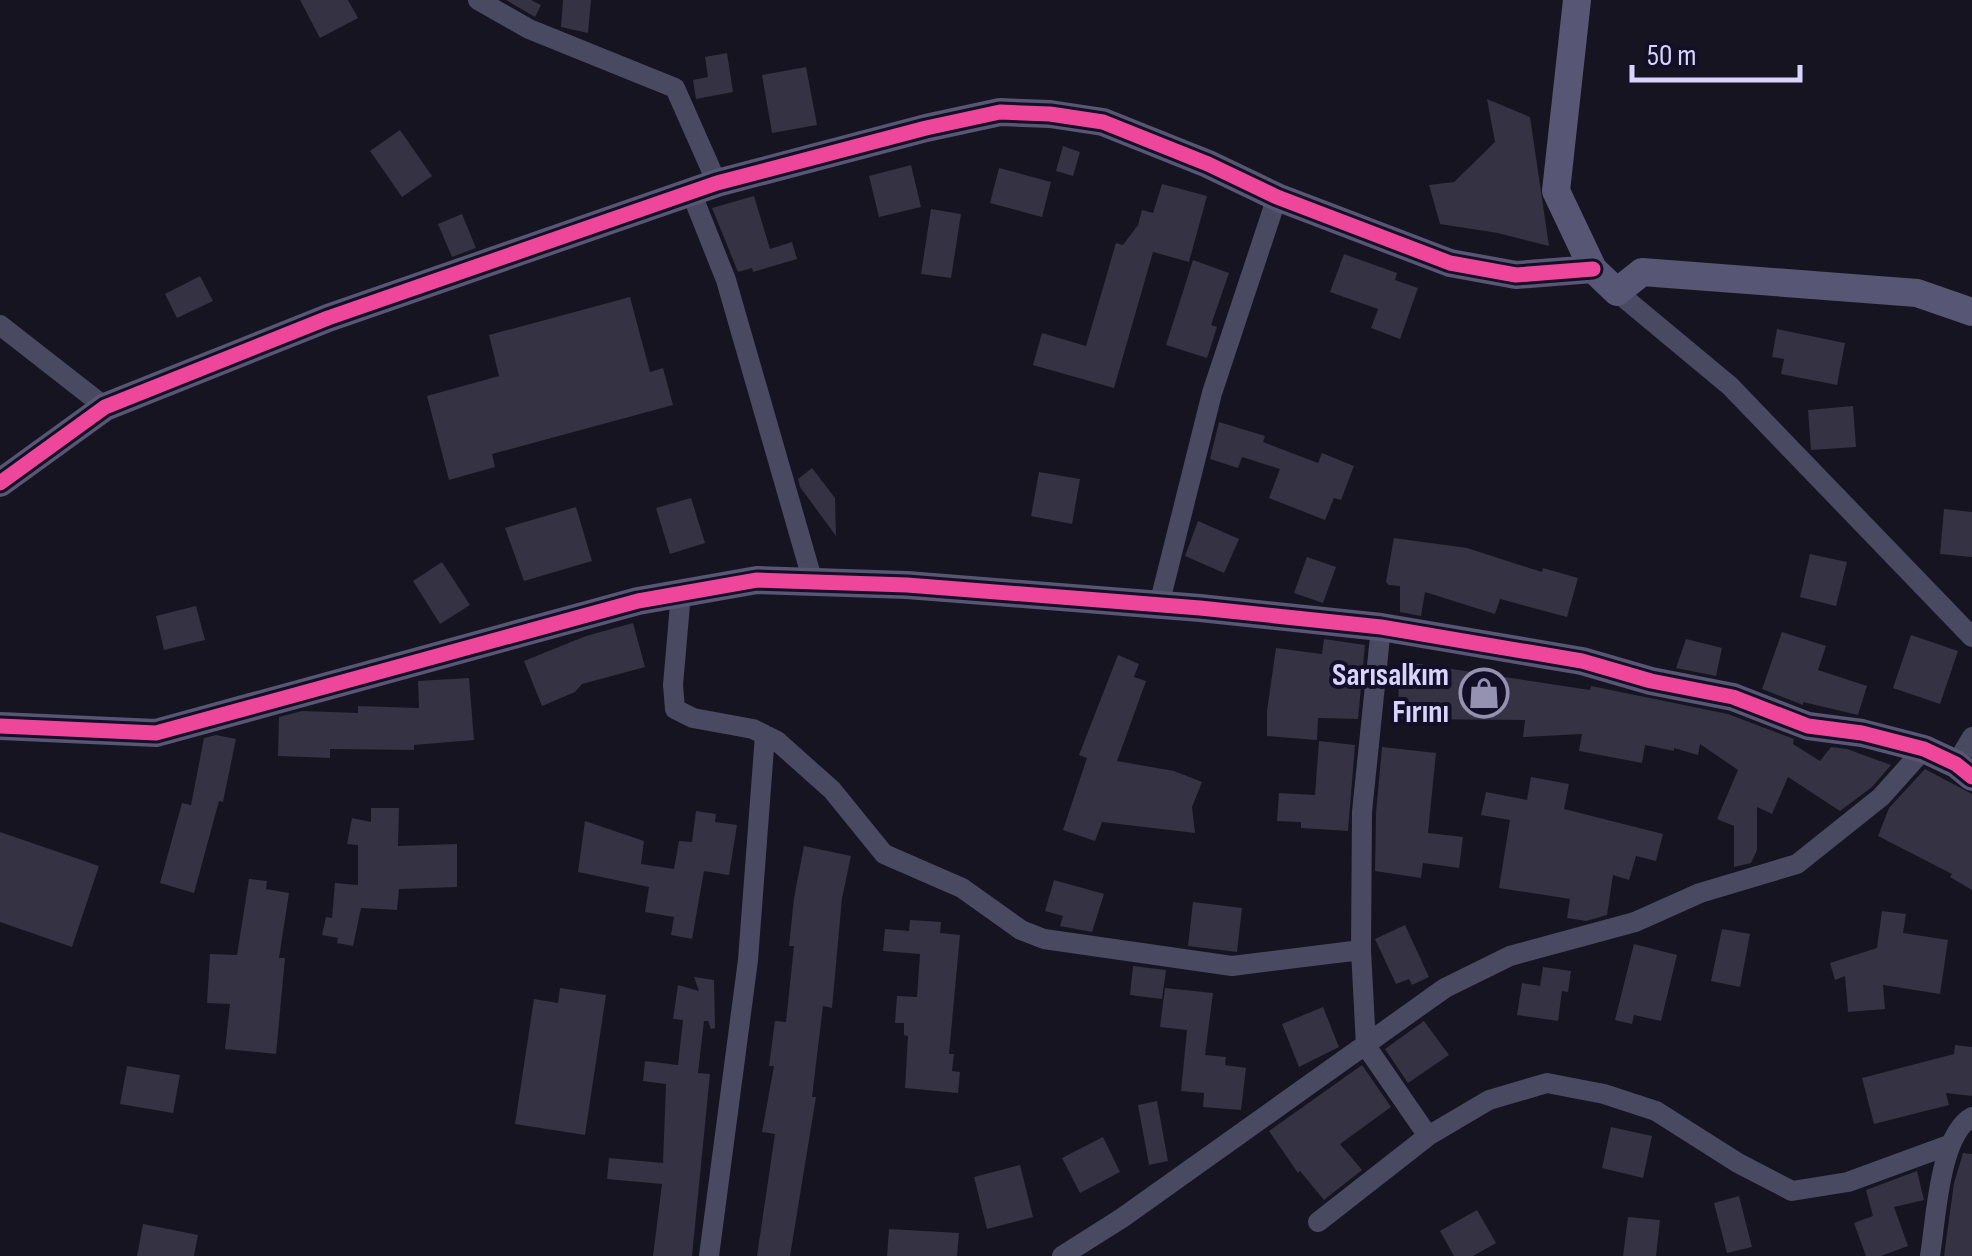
<svg xmlns="http://www.w3.org/2000/svg" width="1972" height="1256" font-family="'Sofia Sans Condensed',sans-serif">
<style>
.building{fill:#343243}
.lines{fill:none;stroke-linecap:round;stroke-linejoin:round}
.street{stroke:#4a4962;stroke-width:20}
.secondary{stroke:#575674;stroke-width:28}
.cycleway-casing{stroke:#130f26;stroke-width:21}
.cycleway{stroke:#ed469a;stroke-width:15}
.labels{text-anchor:middle;dominant-baseline:central;stroke-width:8;stroke-linejoin:round;paint-order:stroke}
.poi-label{font-size:32px;font-weight:bold;fill:#d9d4ff;stroke:#130f26;text-anchor:end}
</style>
<rect width="100%" height="100%" fill="#161421"/>
<path class="building" d="M300 0H348L358 18 320 38Z
M506 0H531L541 5 535 17Z
M563 0H591L588 33 561 27Z
M727 53 733 92 696 99 693 80 708 77 705 57Z
M806 67 817 125 772 133 762 75Z
M1487 99 1530 117 1549 246 1498 233 1440 224 1429 185 1454 182 1495 142Z
M400 130 432 176 402 197 370 151Z
M1063 146 1080 152 1073 176 1056 171Z
M911 165 921 207 879 217 869 176Z
M999 168 1051 182 1042 217 990 203Z
M1162 184 1207 196 1189 262 1153 252 1114 388 1033 365 1042 333 1086 346 1116 243 1123 245 1138 225 1142 210 1153 213Z
M754 196 770 249 792 242 797 259 753 272 752 268 738 272 712 208Z
M931 209 961 214 951 278 921 274Z
M462 214 476 248 452 257 438 224Z
M1344 254 1397 273 1395 280 1418 288 1400 339 1371 328 1378 309 1330 292Z
M1193 260 1229 273 1211 325 1217 327 1207 358 1166 345Z
M200 276 213 301 177 318 165 294Z
M630 297 650 372 663 368 673 405 492 454 495 467 449 480 427 396 499 376 489 335Z
M1777 329 1845 343 1837 385 1781 374 1784 359 1772 357Z
M1853 406 1856 447 1811 450 1808 410Z
M1219 422 1265 436 1263 442 1318 463 1322 453 1354 466 1341 500 1334 498 1325 520 1269 498 1280 469 1242 457 1238 468 1210 459Z
M812 468 835 498 836 536 800 487 798 479Z
M1039 472 1080 479 1072 524 1031 516Z
M691 498 705 543 670 554 656 508Z
M576 507 592 561 524 581 505 528Z
M1944 509 1972 512V557L1940 554Z
M1198 521 1239 539 1224 573 1185 556Z
M1394 538 1467 548 1542 572 1543 568 1578 578 1567 617 1500 599 1495 614 1425 592 1421 616 1400 612V586L1389 585 1386 582Z
M1810 554 1847 562 1836 606 1800 597Z
M1307 557 1336 567 1323 603 1294 593Z
M442 562 470 605 440 624 413 581Z
M196 606 205 640 164 650 156 616Z
M633 623 645 667 582 684 575 692 542 706 524 661 586 636Z
M1782 632 1826 646 1818 670 1867 686 1858 715 1803 702V705L1762 689Z
M1911 635 1958 651 1940 704 1893 688Z
M1324 639 1365 645 1358 719 1318 718 1317 740 1267 736V711L1276 648 1322 654Z
M1686 639 1722 648 1716 676 1676 668Z
M1118 655 1139 664 1134 677 1146 681 1117 761 1174 771 1202 782 1192 807 1195 833 1102 822 1095 841 1063 830 1087 758 1079 755Z
M1399 661 1590 690 1591 686 1728 714 1794 739 1793 744 1820 761 1831 747 1847 749 1891 765 1872 787 1840 811 1788 777 1772 814 1757 807V850L1751 863 1734 867V826L1717 819 1738 770 1700 744 1698 755 1674 748V751L1645 745 1642 763 1579 751 1582 734 1523 737 1525 720 1398 719Z
M469 678 474 740 414 745V750L330 749V758L278 756 279 717 302 711 358 713V706L419 708 418 681Z
M216 735 236 739 223 802 219 801 194 893 160 883 182 803 191 805 204 738Z
M1319 741 1355 745 1348 831 1301 828V822L1277 821 1279 793 1315 795Z
M1382 747 1436 753 1428 833 1463 837 1459 868 1423 863 1421 878 1375 871 1376 813Z
M1925 769 1972 794V890L1950 877 1952 874 1878 836 1889 808Z
M1531 777 1569 784 1564 809 1663 834 1656 861 1636 856 1629 880 1613 875 1607 915 1586 921 1567 918 1570 899 1499 888 1510 820 1481 815 1486 792 1527 800Z
M371 808H399L398 846 457 844V887L399 889 397 910 361 908 353 946 337 943 338 938 322 935 326 917 332 918 335 883 358 885V845L347 844 352 818 371 822Z
M696 811 716 814 715 822 737 825 729 875 704 871 692 939 671 935 674 917 645 912 649 887 578 872 585 821 644 841 641 864 674 869 679 841 692 842Z
M0 832 99 866 72 947 0 922Z
M804 846 851 856 842 898 832 1008 823 1006 812 1097H816L790 1256H757L775 1134 762 1132 774 1066H769L775 1021 786 1022 794 946H789L794 898Z
M249 879 267 881 266 889 289 893 279 958H285L276 1054 225 1049 230 1004 207 1003 210 954 237 955Z
M1054 880 1104 894 1092 932 1060 926 1063 916 1045 911Z
M1193 902 1242 908 1237 952 1188 946Z
M1882 911 1906 914 1903 933 1948 940 1940 994 1883 985 1885 1009 1848 1012 1845 976 1835 980 1830 963 1877 948Z
M910 920 941 922 940 933 960 935 949 1054H954L952 1071 960 1072 958 1093 905 1088 908 1036 904 1035V1023H895L897 996 917 997 920 954 883 951 885 929 909 931Z
M1405 925 1429 977 1412 985 1409 979 1396 984 1375 939Z
M1722 929 1750 934 1740 987 1711 981Z
M1634 944 1677 955 1661 1021 1634 1015 1632 1024 1615 1020Z
M1133 966 1166 970 1162 999 1130 995Z
M1543 967 1571 971 1568 992 1562 991 1558 1021 1517 1015 1522 983 1540 986Z
M694 977 714 980 715 1028 711 1029 708 1021H704L698 1073 710 1074 692 1256H653L662 1184 607 1179 609 1158 663 1163 666 1084 643 1081 645 1061 678 1065 683 1020 673 1019 678 985 699 991Z
M560 988 606 995 585 1135 515 1124 534 999 558 1003Z
M1165 988 1213 993 1205 1055 1226 1057 1225 1065 1246 1068 1241 1110 1203 1107 1204 1093 1181 1091 1187 1030 1160 1027Z
M1323 1007 1339 1047 1299 1067 1282 1024Z
M1424 1021 1449 1055 1408 1083 1385 1049Z
M1955 1045 1972 1047V1096L1946 1093 1949 1105 1874 1124 1862 1078 1954 1054Z
M1362 1065 1391 1107 1340 1144 1362 1170 1324 1200 1300 1171 1298 1173 1269 1131Z
M127 1066 180 1075 173 1113 120 1104Z
M1157 1101 1168 1161 1149 1165 1138 1105Z
M1611 1127 1652 1136 1643 1178 1602 1168Z
M1103 1137 1120 1172 1080 1193 1062 1158Z
M1963 1153 1972 1154V1256H1944L1954 1183Z
M1020 1165 1033 1217 987 1229 974 1177Z
M1917 1171 1924 1200 1894 1207 1908 1246 1881 1256H1866L1854 1223 1873 1216 1866 1190Z
M1739 1196 1752 1247 1727 1253 1714 1203Z
M1477 1210 1496 1243 1473 1256H1454L1440 1231Z
M1628 1217 1660 1220 1656 1256H1623Z
M143 1224 198 1235 194 1256H137Z
M889 1229 959 1233 957 1256H887Z"/>
<g class="lines">
<path class="street" d="M478 0 529 29 675 88 717 183
M691 192 726 280 813 582
M1617 292 1730 386 1972 637
M0 325 105 407
M681 593 673 685 675 709 693 718 753 729 777 741 832 790 884 854 962 888 1021 930 1044 939 1232 966 1361 950
M1159 605 1212 393 1277 197
M1381 627 1362 812 1361 950 1366 1046 1428 1136
M1956 764 1972 737
M1318 1222 1428 1136 1489 1100 1547 1083 1604 1094 1656 1111 1738 1163 1792 1191 1848 1182 1949 1145
M709 1256 748 960 765 735
M1062 1256 1122 1218 1445 988 1510 956 1635 922 1700 893 1797 864 1881 797 1924 749
M1930 1256C1936 1220 1939 1135 1972 1117"/>
<path class="secondary" d="M1577 0 1556 191 1593 269 1617 292 1642 272 1917 293 1972 312
M0 483 105 407 328 318 717 183 926 128 1000 112 1050 114 1103 122 1208 164 1277 197 1450 263 1516 275 1593 269
M0 726 156 733 638 601 757 580 907 585 1200 608 1381 627 1582 661 1651 681 1733 697 1808 726 1862 733 1924 749 1956 764 1972 777"/>
<g class="cycleway-casing">
<path id="cycleway" d="M0 483 105 407 328 318 717 183 926 128 1000 112 1050 114 1103 122 1208 164 1277 197 1450 263 1516 275 1593 269
M0 726 156 733 638 601 757 580 907 585 1200 608 1381 627 1582 661 1651 681 1733 697 1808 726 1862 733 1924 749 1956 764 1972 777"/>
</g>
<use href="#cycleway" class="cycleway"/>
</g>
<defs>
<g id="shop-ring" transform="scale(2.5)"><circle r="9.5" fill="#130f26" stroke="#9591b1" stroke-width="1.5"/><path d="M-5-2.5h2.3a2.7 3.5 0 0 1 5.4 0H5L5.5 6h-11ZM-1.5-2.5h3a1.5 2.3 0 0 0-3 0Z" fill="#9591b1"/></g>
</defs>
<g fill-rule="evenodd">
<use href="#shop-ring" x="1484" y="693"/>
</g>
<g class="labels">
<g class="poi-label">
<text x="1449" y="675">Sarısalkım<tspan x="1449" dy="37">Fırını</tspan></text>
</g>
</g>
<path d="M1632 65v15h168v-15" fill="none" stroke="#d9d4ff" stroke-width="5"/>
<text x="1647" y="65" font-size="30" fill="#d9d4ff" stroke="#130f26" stroke-width="8" paint-order="stroke">50 m</text>
</svg>
